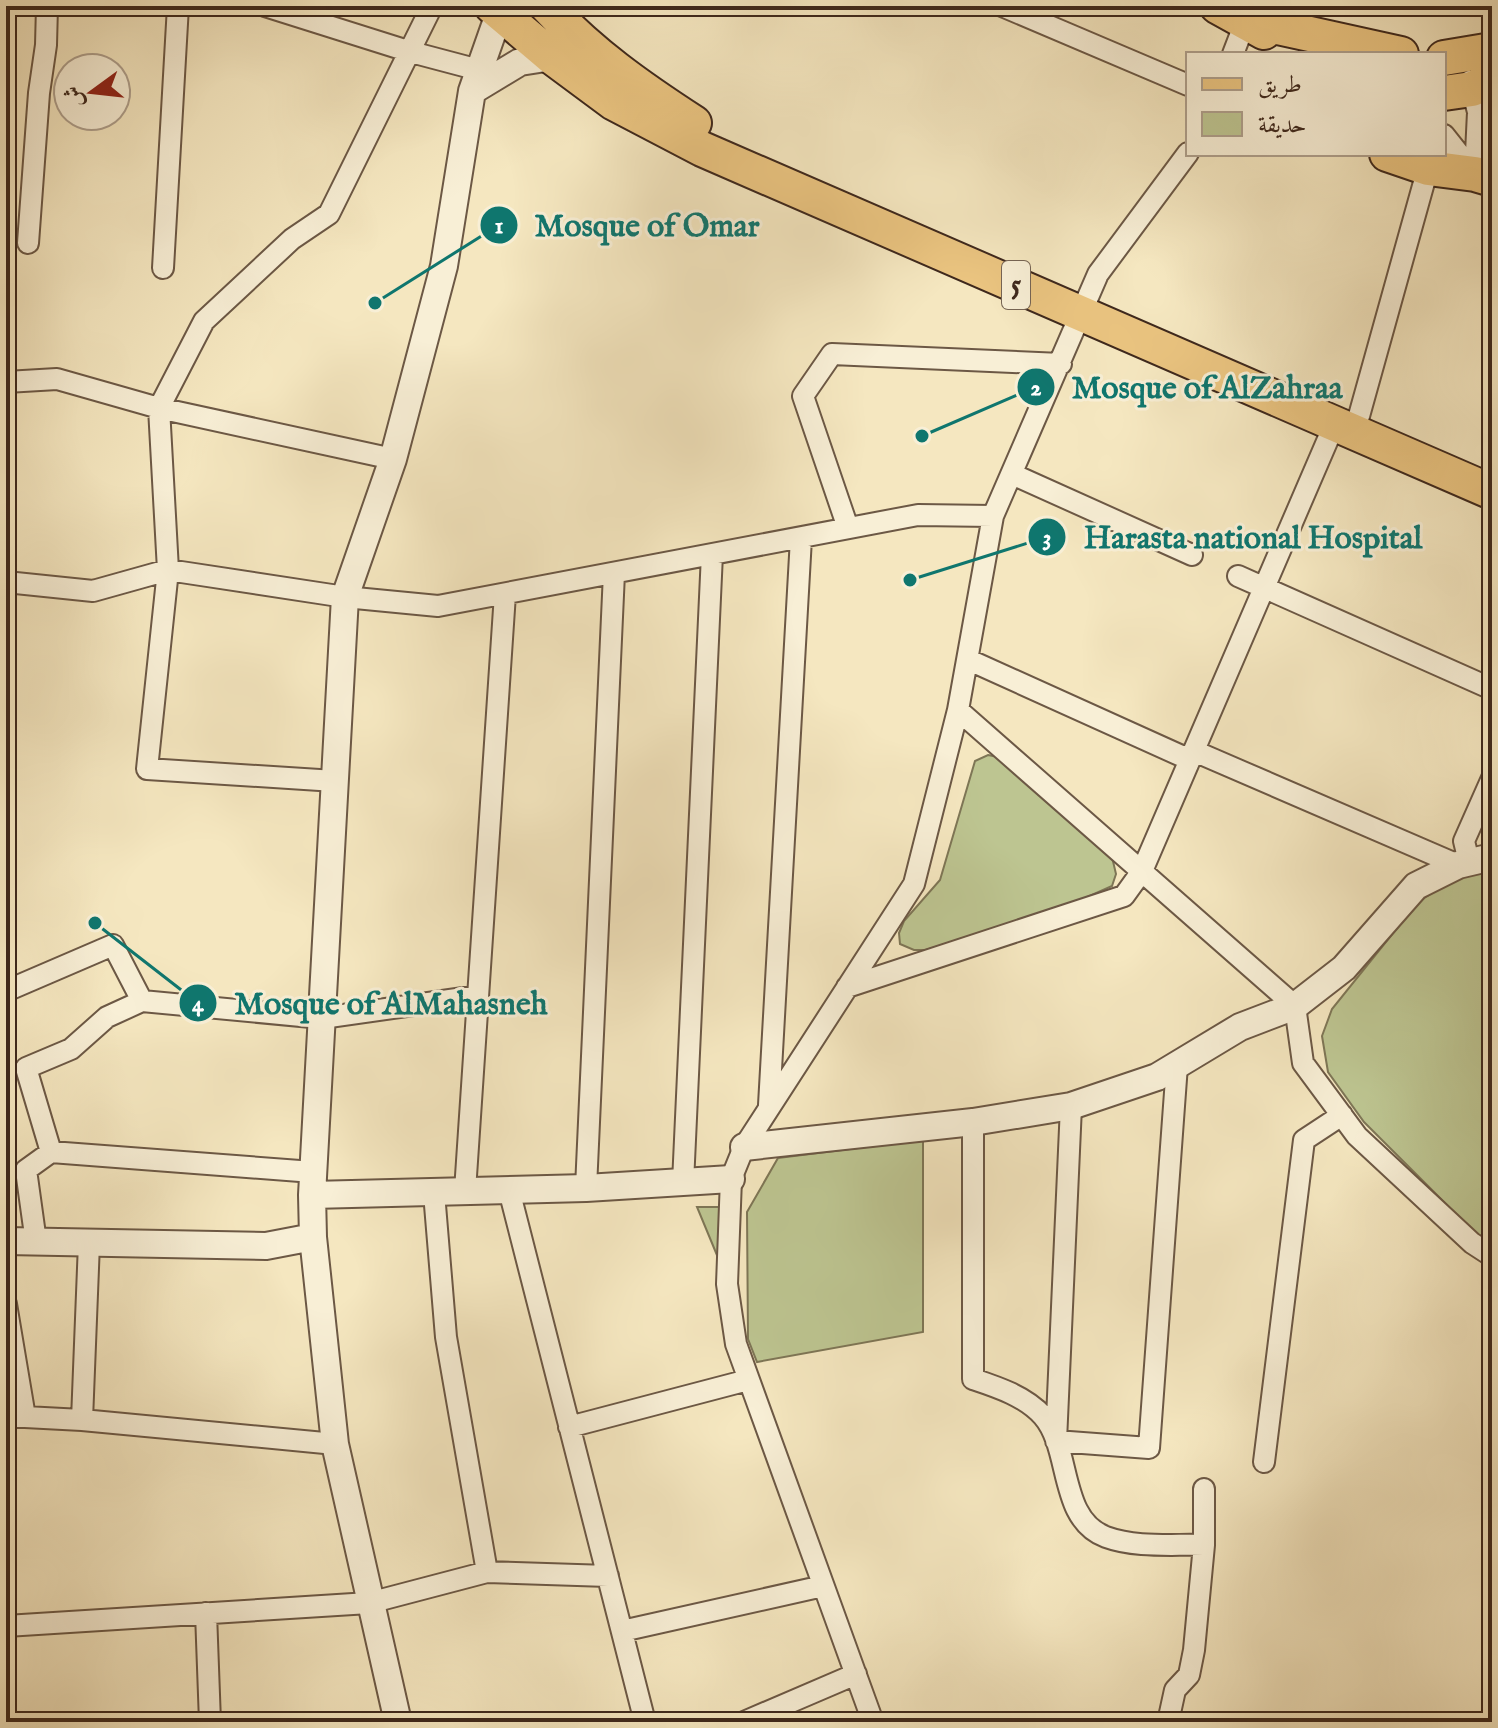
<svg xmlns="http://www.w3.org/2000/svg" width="1498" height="1728" font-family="'IM FELL English',Amiri,serif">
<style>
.green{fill:#bdc591;stroke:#7e7656;stroke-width:2}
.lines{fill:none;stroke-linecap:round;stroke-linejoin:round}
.minor-casing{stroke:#6c5845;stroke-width:24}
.tertiary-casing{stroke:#6c5845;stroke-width:30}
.primary-casing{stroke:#3e281c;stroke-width:38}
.minor{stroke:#f8efd6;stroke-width:20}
.tertiary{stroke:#f8efd6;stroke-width:26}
.primary{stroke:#eac480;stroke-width:34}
.labels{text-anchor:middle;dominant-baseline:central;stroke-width:6;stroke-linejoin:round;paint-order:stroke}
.shield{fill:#f8efd6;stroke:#766454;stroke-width:2}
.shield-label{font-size:28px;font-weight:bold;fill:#3e281c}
.leader{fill:none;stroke:#0f766e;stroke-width:3}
.callout-dot{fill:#0f766e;stroke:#f8efd6;stroke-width:3}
.mark-label{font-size:24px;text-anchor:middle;font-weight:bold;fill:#fff}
.callout-label{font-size:32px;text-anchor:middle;font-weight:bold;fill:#0f766e;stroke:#f8efd6;stroke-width:6;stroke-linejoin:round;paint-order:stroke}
</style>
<rect width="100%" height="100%" fill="#f5e7c0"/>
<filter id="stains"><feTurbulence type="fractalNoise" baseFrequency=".0025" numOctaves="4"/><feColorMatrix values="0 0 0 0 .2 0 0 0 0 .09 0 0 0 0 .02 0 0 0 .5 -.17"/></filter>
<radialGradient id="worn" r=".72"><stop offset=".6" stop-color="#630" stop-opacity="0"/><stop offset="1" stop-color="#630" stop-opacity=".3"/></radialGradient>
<path class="green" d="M988 755 998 757 1112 857 1116 874 1112 886 1074 903 926 950H914L900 944 899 933 904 921 940 880 975 761Z
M1492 870V1244L1474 1232 1364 1122 1328 1072 1322 1036 1332 1009 1418 902 1454 879Z
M923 1140V1332L757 1362 748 1339 747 1212 778 1158Z
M697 1207H722L719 1260Z"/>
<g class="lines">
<g class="minor-casing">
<path id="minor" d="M265 6 411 52 479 70
M1002 6 1188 85
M1233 54 1246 20
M1444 135 1475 174 1478 112 1470 81
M28 243 39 93 46 45 47 6
M163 268 178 6
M6 382 57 379 159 408 393 459
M1359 416 1428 168
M1012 474 1192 555
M848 528 803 396 832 354 1061 364
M1238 576 1492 689
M6 582 93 591 168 570 345 597 438 606 918 515 993 516
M969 660 1186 758 1194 751 1458 865
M958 710 1295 1006 1303 1063 1357 1136 1472 1243 1492 1256
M335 781 147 769 168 570 159 408 204 321 292 239 329 214 432 6
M1469 862 1464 841 1492 778
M847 987 1124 896 1142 871 1335 423
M6 991 113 945 142 1001 322 1018 478 996
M769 1105 801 538
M1071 1106 1056 1441 1149 1448 1177 1065
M973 1122V1379C997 1387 1025 1396 1043 1416 1072 1449 1058 1519 1106 1537 1136 1548 1172 1544 1204 1545
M51 1152 26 1068 71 1049 107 1017 142 1001
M683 1183 712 554
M586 1188 614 573
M509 1190 645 1722
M465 1191 505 594
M434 1193 446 1337 487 1572
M36 1242 26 1170 51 1152 313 1172
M6 1304 25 1417H6
M25 1417 82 1420 89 1243
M82 1420 335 1444
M569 1427 748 1380
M1264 1462 1304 1140 1342 1115
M206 1613 210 1722
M6 1626 369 1603 487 1572 608 1576
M622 1631 823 1586
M744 1722 856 1674
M873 1722 736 1344 727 1284 731 1179 744 1147 914 884 958 710 993 516 1098 274 1188 153
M1168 1722 1175 1690 1189 1675 1194 1650 1204 1545V1489"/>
</g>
<g class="tertiary-casing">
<path id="tertiary" d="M472 91 520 62 552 57 561 49
M744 1147 973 1122 1071 1106 1157 1077 1240 1027 1295 1006 1344 968 1416 886 1458 865 1492 857
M312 1195 586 1188 731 1179
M6 1241 266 1246 313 1237
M398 1722 335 1444 313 1237 312 1195 345 597 393 459 444 266 472 91 499 14"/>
</g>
<g class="primary-casing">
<path id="primary" d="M492 6 552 57 614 103 702 149 1492 492
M547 6C590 53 640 88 694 123
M1217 6 1264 32
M1246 20 1401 54
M1444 58 1492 50
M1444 93 1472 89 1492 80
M1387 154 1428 168 1475 174 1492 179"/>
</g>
<use href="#minor" class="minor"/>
<use href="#tertiary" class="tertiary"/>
<use href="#primary" class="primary"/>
</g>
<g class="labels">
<rect class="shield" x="1002" y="261" width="28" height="48" rx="6"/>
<g class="shield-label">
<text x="1016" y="285">5</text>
</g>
</g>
<path class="leader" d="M375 303L499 225M922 436L1036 387M910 580L1047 537M95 923L198 1003"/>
<g class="callout-dot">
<circle cx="375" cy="303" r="8"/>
<circle cx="922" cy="436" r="8"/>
<circle cx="910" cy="580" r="8"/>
<circle cx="95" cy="923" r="8"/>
<circle cx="499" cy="225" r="20"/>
<circle cx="1036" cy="387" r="20"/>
<circle cx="1047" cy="537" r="20"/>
<circle cx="198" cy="1003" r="20"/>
</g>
<g class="mark-label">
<text x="499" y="233">1</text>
<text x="1036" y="395">2</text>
<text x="1047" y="545">3</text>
<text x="198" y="1011">4</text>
</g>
<g class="callout-label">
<text x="647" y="236">Mosque of Omar</text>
<text x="1207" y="398">Mosque of AlZahraa</text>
<text x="1253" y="548">Harasta national Hospital</text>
<text x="391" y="1014">Mosque of AlMahasneh</text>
</g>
<rect width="1498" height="1728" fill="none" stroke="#f5e7c0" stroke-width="32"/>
<rect x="8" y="8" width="1482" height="1712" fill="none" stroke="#3e281c" stroke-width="4"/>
<rect x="16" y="16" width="1466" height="1696" fill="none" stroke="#3e281c" stroke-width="2"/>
<rect x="1186" y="52" width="260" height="104" fill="#f8efd6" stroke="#ae9f8c" stroke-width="2"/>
<rect x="1202" y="78" width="40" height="12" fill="#eac480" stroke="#ae9f8c" stroke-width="2"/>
<text x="1258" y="92" font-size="24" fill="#3e281c">طريق</text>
<rect x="1202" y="112" width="40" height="24" fill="#bdc591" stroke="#ae9f8c" stroke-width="2"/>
<text x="1258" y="132" font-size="24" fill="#3e281c">حديقة</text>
<g transform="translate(92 92) rotate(255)"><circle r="38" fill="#f8efd6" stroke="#ae9f8c" stroke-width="2"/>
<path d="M0-6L14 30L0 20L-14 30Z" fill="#8f2418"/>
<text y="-12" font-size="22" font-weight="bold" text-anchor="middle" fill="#3e281c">ش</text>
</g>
<rect width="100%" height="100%" filter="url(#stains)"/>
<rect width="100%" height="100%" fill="url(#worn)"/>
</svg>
